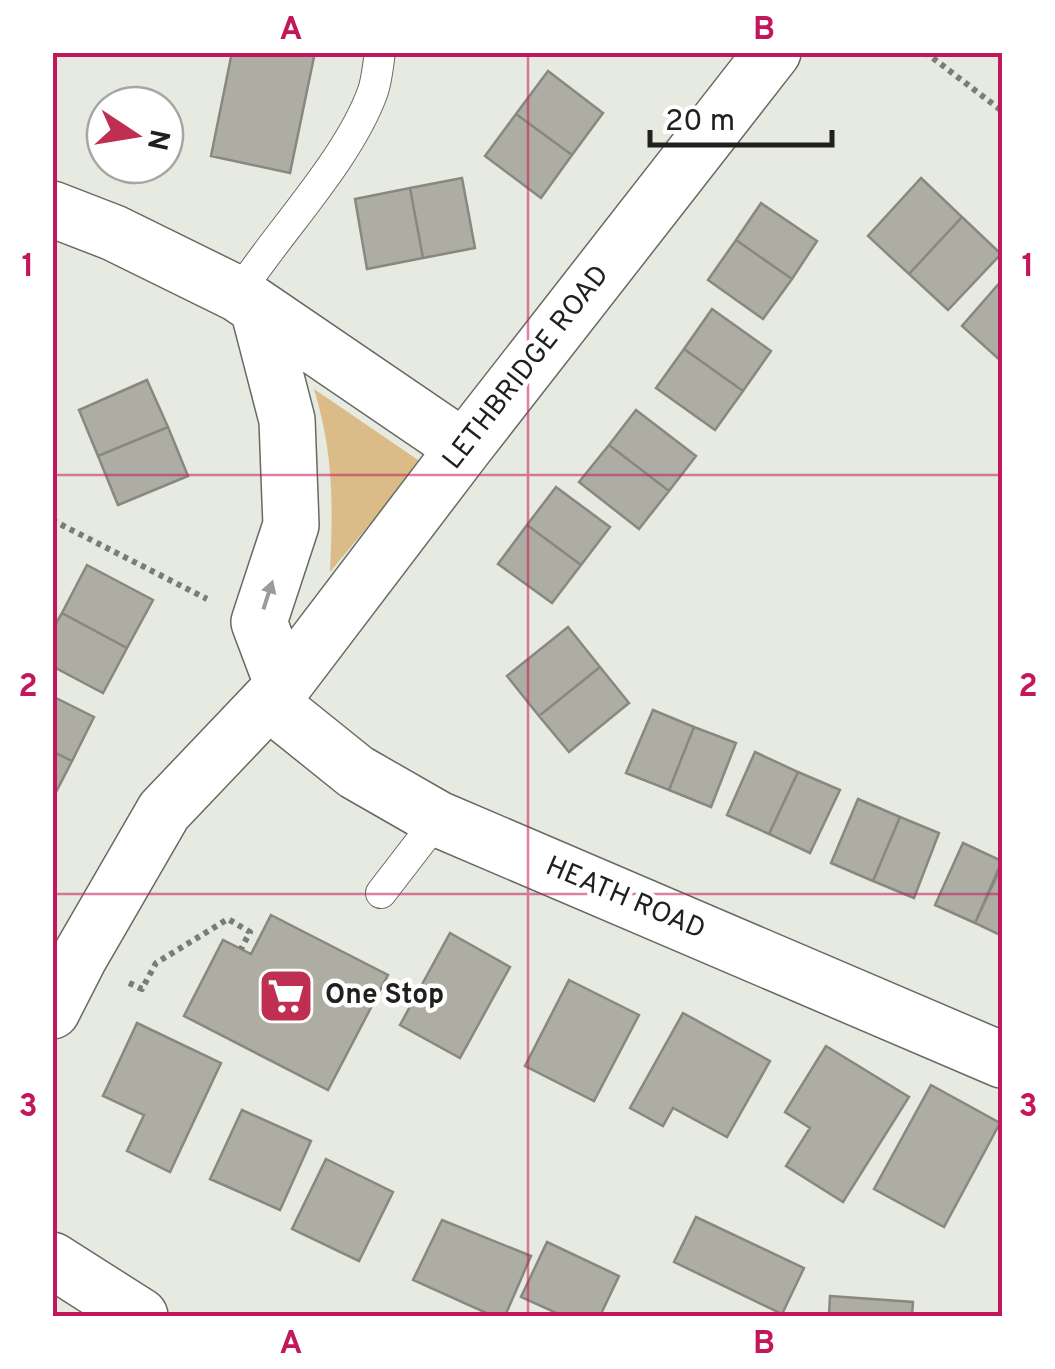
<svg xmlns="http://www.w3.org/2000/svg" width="1055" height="1369" font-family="Overpass,sans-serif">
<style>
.green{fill:#dbbc89}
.building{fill:#aeada3;stroke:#89887f;stroke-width:2.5}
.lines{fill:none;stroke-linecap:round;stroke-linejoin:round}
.lane-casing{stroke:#676a62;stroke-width:32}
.street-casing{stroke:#676a62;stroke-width:58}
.path{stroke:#7a7c76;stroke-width:6;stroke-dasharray:5 5;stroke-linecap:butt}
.lane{stroke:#fff;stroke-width:30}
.street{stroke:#fff;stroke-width:55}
.oneway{fill:#9b9b9a}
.grid{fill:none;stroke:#c2185b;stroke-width:2.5;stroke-opacity:0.55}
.labels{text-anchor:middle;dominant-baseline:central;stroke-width:9;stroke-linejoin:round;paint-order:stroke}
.street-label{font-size:28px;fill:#20211e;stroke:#fff}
.poi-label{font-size:28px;font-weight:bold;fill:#20211e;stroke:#fff;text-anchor:start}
.neatline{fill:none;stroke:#c2185b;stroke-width:4}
.grid-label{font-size:32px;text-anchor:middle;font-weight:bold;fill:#c2185b}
</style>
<rect width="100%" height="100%" fill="#e6eae1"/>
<path class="green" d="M314 389 421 462 330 572C333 503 334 456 314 389Z"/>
<path class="building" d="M232 52H315L290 173 211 156Z
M548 71 603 113 572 155 516 114Z
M516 114 572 155 541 198 485 156Z
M462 178 475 248 423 258 410 188Z
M921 178 962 217 909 274 868 236Z
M410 188 423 258 367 269 355 199Z
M761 203 817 241 792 279 736 240Z
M962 217 1001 254 948 310 909 274Z
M736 240 792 279 763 319 708 280Z
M1002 280V362L962 326Z
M712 309 771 351 743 391 684 349Z
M684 349 743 391 715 430 656 388Z
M147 380 168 427 98 456 79 410Z
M636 410 696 456 669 491 609 445Z
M168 427 188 476 118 505 98 456Z
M609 445 669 491 639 529 579 482Z
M556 487 610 527 581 565 527 525Z
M527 525 581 565 552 603 498 564Z
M87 565 153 600 127 648 62 613Z
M62 613 127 648 103 693 52 666V630Z
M568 627 600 667 539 716 507 676Z
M600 667 629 703 569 752 539 716Z
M52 696 94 717 72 761 52 751Z
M653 710 694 727 669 790 626 773Z
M694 727 736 743 711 807 669 790Z
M52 751 72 761 52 800Z
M755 752 798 772 769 834 727 815Z
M798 772 840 790 810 853 769 834Z
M858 799 900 817 873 881 831 863Z
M900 817 939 833 914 898 873 881Z
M963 843 1002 861 975 923 935 905Z
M1002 865V936L975 923Z
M271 915 388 975 328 1090 184 1016 223 940 251 954Z
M450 933 510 967 460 1058 400 1025Z
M569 980 639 1015 594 1101 525 1066Z
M683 1013 770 1061 727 1137 673 1108 663 1126 630 1108Z
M137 1023 221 1063 170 1172 127 1151 144 1115 103 1096Z
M826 1046 909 1097 843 1202 786 1166 810 1128 785 1112Z
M931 1085 1000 1123 944 1227 874 1189Z
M242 1110 311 1141 280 1210 210 1179Z
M326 1159 393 1192 359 1261 292 1229Z
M696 1217 804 1268 782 1314 674 1262Z
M442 1220 531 1256 505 1316H493L413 1280Z
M547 1242 619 1276 600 1316H563L521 1297Z
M830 1296 913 1302 912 1316H829Z"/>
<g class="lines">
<g class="lane-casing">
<path id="lane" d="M238 294C278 232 349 159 373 91 377 79 378 65 380 52
M381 893 438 819"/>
</g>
<g class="street-casing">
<path id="street" d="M52 209 114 233 238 294 464 448
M258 308 287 420 291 525 259 622 283 686
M269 702 356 772 438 819 1002 1060
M52 1011 79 958 164 811 283 686 464 448 773 52
M52 1260 140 1316"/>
</g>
<path class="path" d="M925 52 1002 111
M52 520 207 599
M129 983 142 989 156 963 228 919 250 932 241 949"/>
<use href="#lane" class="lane"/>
<use href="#street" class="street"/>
</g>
<defs><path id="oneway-solid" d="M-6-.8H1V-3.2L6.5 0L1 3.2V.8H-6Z" transform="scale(2.5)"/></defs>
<use class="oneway" href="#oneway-solid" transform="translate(268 595) rotate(-72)"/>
<path class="grid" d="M528 52V1316M52 475H1002M52 894H1002"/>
<defs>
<g id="supermarket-square" transform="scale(2.875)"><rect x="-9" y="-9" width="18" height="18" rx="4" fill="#bf2f51" stroke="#fff"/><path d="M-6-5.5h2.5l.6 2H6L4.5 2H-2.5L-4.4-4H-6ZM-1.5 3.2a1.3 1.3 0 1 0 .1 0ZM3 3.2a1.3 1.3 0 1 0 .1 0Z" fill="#fff"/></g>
</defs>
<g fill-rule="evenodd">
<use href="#supermarket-square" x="286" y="996"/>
</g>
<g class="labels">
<g class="street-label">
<text transform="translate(527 368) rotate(-52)">LETHBRIDGE ROAD</text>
<text transform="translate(625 899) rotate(23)">HEATH ROAD</text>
</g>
<g class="poi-label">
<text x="325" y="996">One Stop</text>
</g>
</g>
<rect width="1055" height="1369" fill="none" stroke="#ffffff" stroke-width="110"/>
<g transform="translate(135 135) rotate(102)"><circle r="48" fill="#ffffff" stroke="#a6a6a5" stroke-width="2.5"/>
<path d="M0-8L18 38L0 25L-18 38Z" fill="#bf2f51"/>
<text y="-15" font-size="28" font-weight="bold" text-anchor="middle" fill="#20211e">N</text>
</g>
<path d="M650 130v15h182v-15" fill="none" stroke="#20211e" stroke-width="5"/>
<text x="665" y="130" font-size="30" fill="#20211e" stroke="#ffffff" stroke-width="8" paint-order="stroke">20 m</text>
<rect x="55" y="55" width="945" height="1259" class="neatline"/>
<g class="grid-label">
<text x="291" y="39">A</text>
<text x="764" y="39">B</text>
<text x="28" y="276">1</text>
<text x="1028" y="276">1</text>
<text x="28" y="696">2</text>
<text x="1028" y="696">2</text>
<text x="28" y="1116">3</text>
<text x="1028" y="1116">3</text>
<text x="291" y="1353">A</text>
<text x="764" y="1353">B</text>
</g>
</svg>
